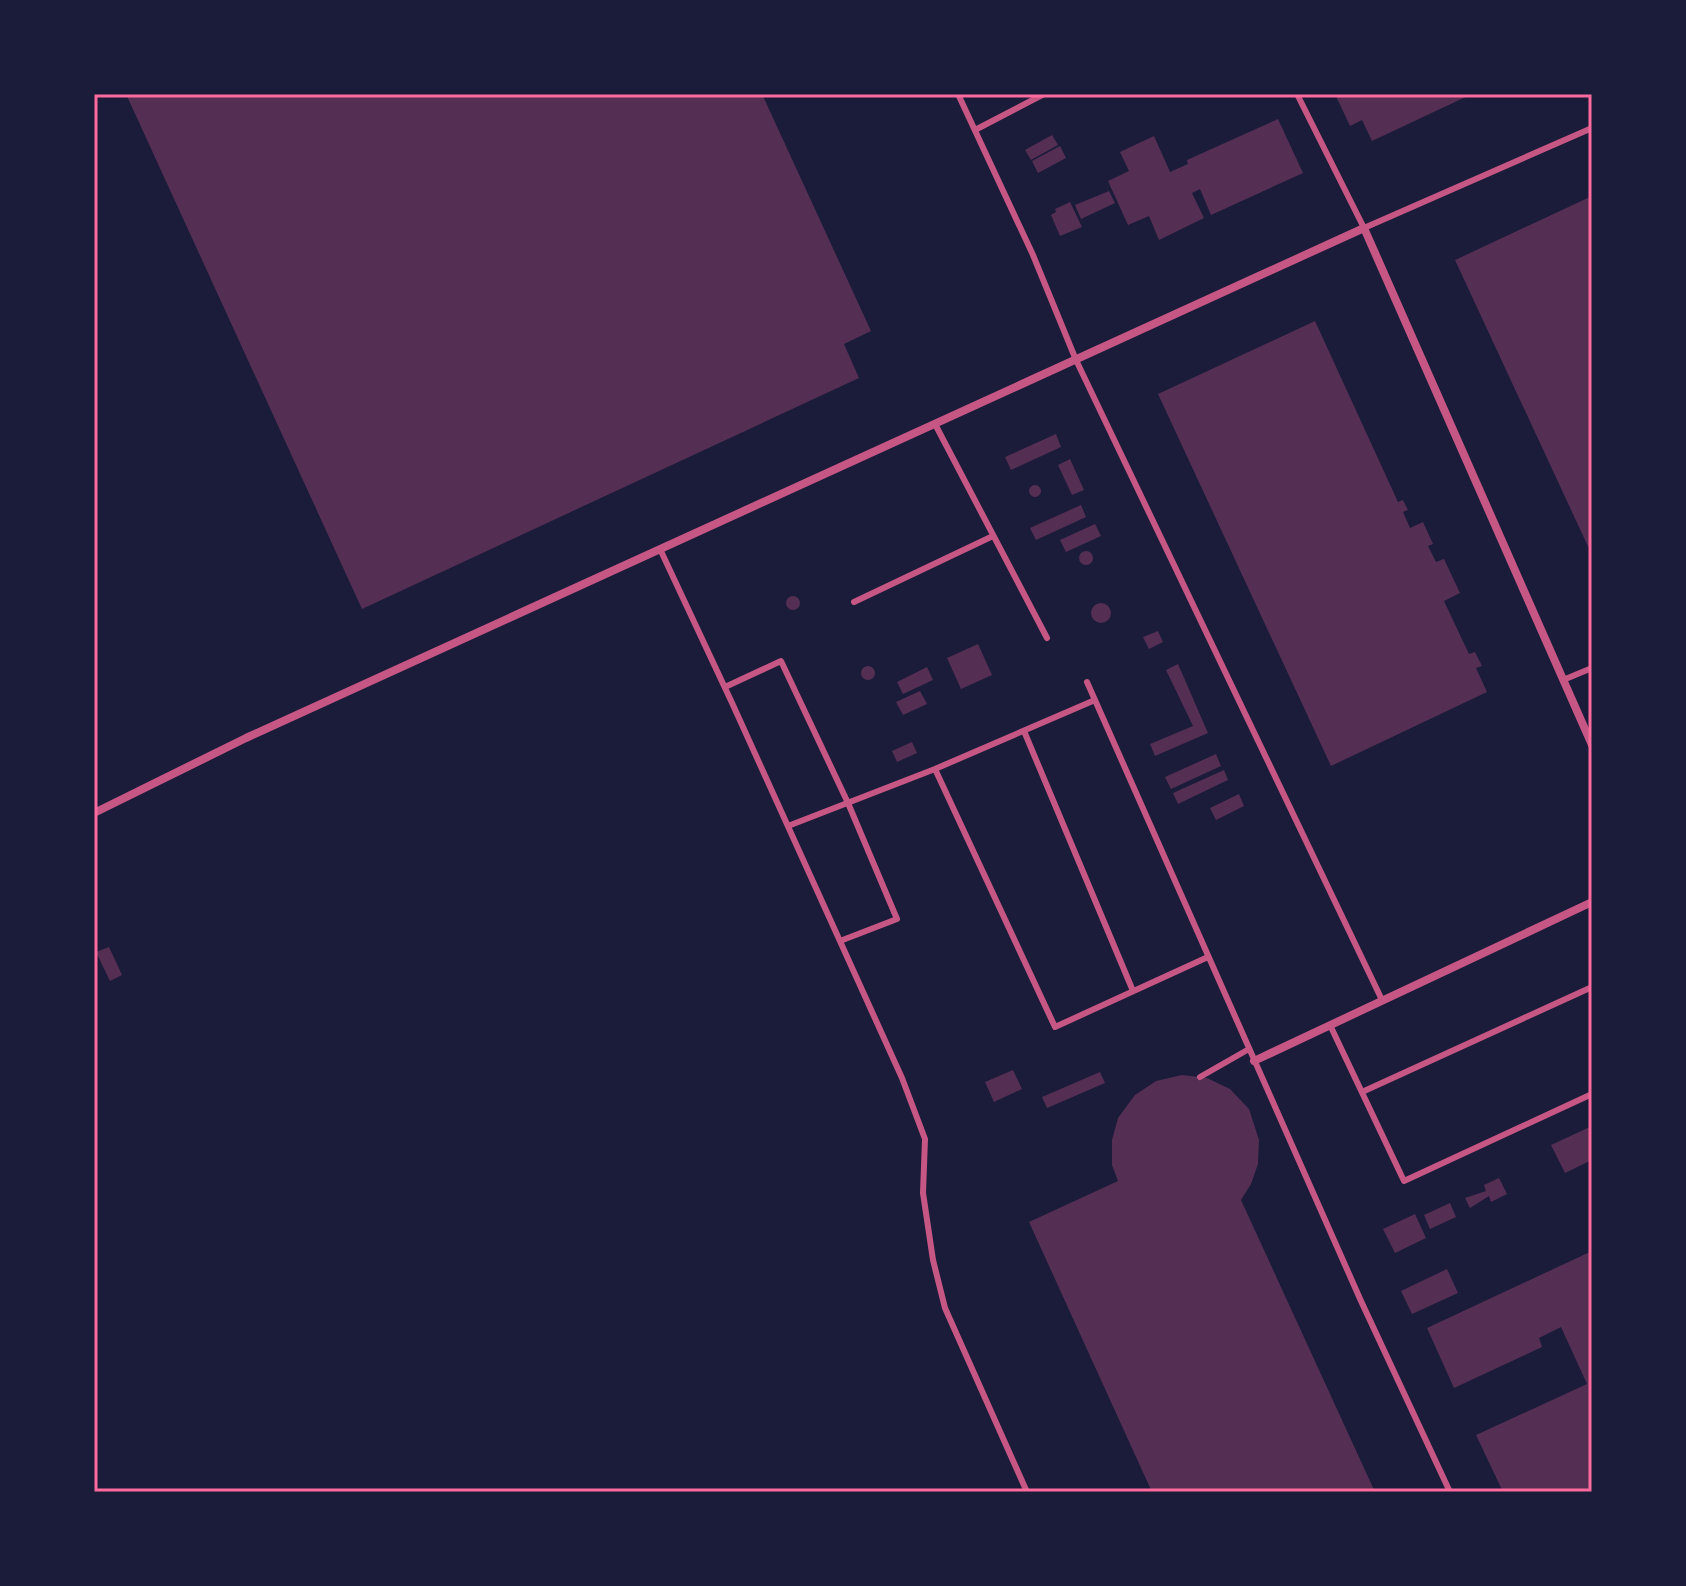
<svg xmlns="http://www.w3.org/2000/svg" width="1686" height="1586" font-family="'Crimson Pro',serif">
<style>
.building{fill:#542f53}
.lines{fill:none;stroke-linecap:round;stroke-linejoin:round}
.service{stroke:#c65784;stroke-width:6}
.minor{stroke:#c65784;stroke-width:8}
.neatline{fill:none;stroke:#ff6b9d;stroke-width:3}
</style>
<rect width="100%" height="100%" fill="#1b1b3a"/>
<path class="building" d="M126 94H762L871 331 844 344 859 378 362 609Z
M1335 94H1472L1372 141 1362 120 1350 126Z
M1278 119 1303 173 1211 215 1200 189 1192 193 1204 218 1159 240 1149 216 1128 225 1108 181 1129 171 1120 152 1154 136 1170 172 1188 164 1187 160Z
M1052 135 1058 145 1031 160 1025 150Z
M1060 146 1066 158 1038 173 1032 161Z
M1109 191 1115 203 1081 219 1075 205Z
M1592 196V555L1455 260Z
M1070 202 1082 227 1060 236 1051 215 1056 212 1055 209Z
M1315 321 1398 502 1403 500 1408 510 1403 512 1410 528 1423 522 1433 544 1428 546 1436 562 1444 559 1460 593 1444 601 1469 654 1475 652 1482 666 1476 668 1487 692 1331 766 1158 394Z
M1056 434 1061 447 1011 470 1005 457Z
M1070 459 1084 490 1072 495 1058 465Z
M1029 491a6 6 0 1 1 12 0a6 6 0 1 1-12 0Z
M1081 505 1086 517 1036 540 1030 528Z
M1095 524 1101 536 1066 552 1060 540Z
M1079 558a7 7 0 1 1 14 0a7 7 0 1 1-14 0Z
M786 603a7 7 0 1 1 14 0a7 7 0 1 1-14 0Z
M1091 613a10 10 0 1 1 20 0a10 10 0 1 1-20 0Z
M1158 631 1163 642 1149 649 1143 637Z
M978 644 992 675 961 689 947 658Z
M1178 664 1208 733 1155 756 1150 744 1193 726 1166 670Z
M861 673a7 7 0 1 1 14 0a7 7 0 1 1-14 0Z
M927 667 933 680 903 694 897 682Z
M920 691 927 704 903 715 896 702Z
M912 742 917 753 897 762 892 751Z
M1216 754 1221 766 1171 789 1165 777Z
M1224 770 1228 780 1178 804 1173 793Z
M1239 794 1244 806 1216 820 1210 808Z
M109 947 122 975 110 981 96 952Z
M1013 1070 1022 1089 994 1102 985 1082Z
M1100 1072 1105 1083 1047 1108 1042 1097Z
M1182 1075 1207 1078 1230 1089 1249 1109 1259 1140 1258 1164 1251 1184 1241 1200 1375 1492H1152L1029 1222 1118 1181 1112 1165V1140L1118 1118 1135 1095 1156 1081Z
M1592 1126V1160L1565 1173 1551 1145Z
M1499 1178 1507 1194 1491 1202 1489 1196 1470 1208 1465 1198 1486 1191 1484 1185Z
M1450 1203 1456 1217 1430 1229 1424 1215Z
M1415 1214 1426 1238 1395 1253 1383 1229Z
M1592 1251V1492H1503L1476 1435 1587 1384 1561 1327 1539 1338 1542 1347 1454 1388 1427 1328Z
M1447 1269 1458 1293 1412 1314 1401 1291Z"/>
<g class="lines">
<path class="service" d="M958 94 1033 255 1076 360 1382 1000
M1297 94 1364 228 1592 128
M975 130 1044 94
M935 424 1047 638
M660 549 733 705 902 1078 925 1139 923 1193 933 1260 945 1308 1027 1492
M854 602 993 536
M1563 680 1592 668
M1087 682 1361 1301 1450 1492
M725 687 781 661 848 803 897 919 840 941
M1095 700 935 769 1055 1027 1208 957
M1024 731 1133 991
M788 826 935 769
M1330 1025 1404 1181 1592 1094
M1200 1077 1249 1049
M1362 1092 1592 987"/>
<path class="minor" d="M94 813 246 738 1364 228 1592 745
M1254 1061 1592 902"/>
</g>
<rect width="1686" height="1586" fill="none" stroke="#1b1b3a" stroke-width="192"/>
<rect x="96" y="96" width="1494" height="1394" class="neatline"/>
</svg>
